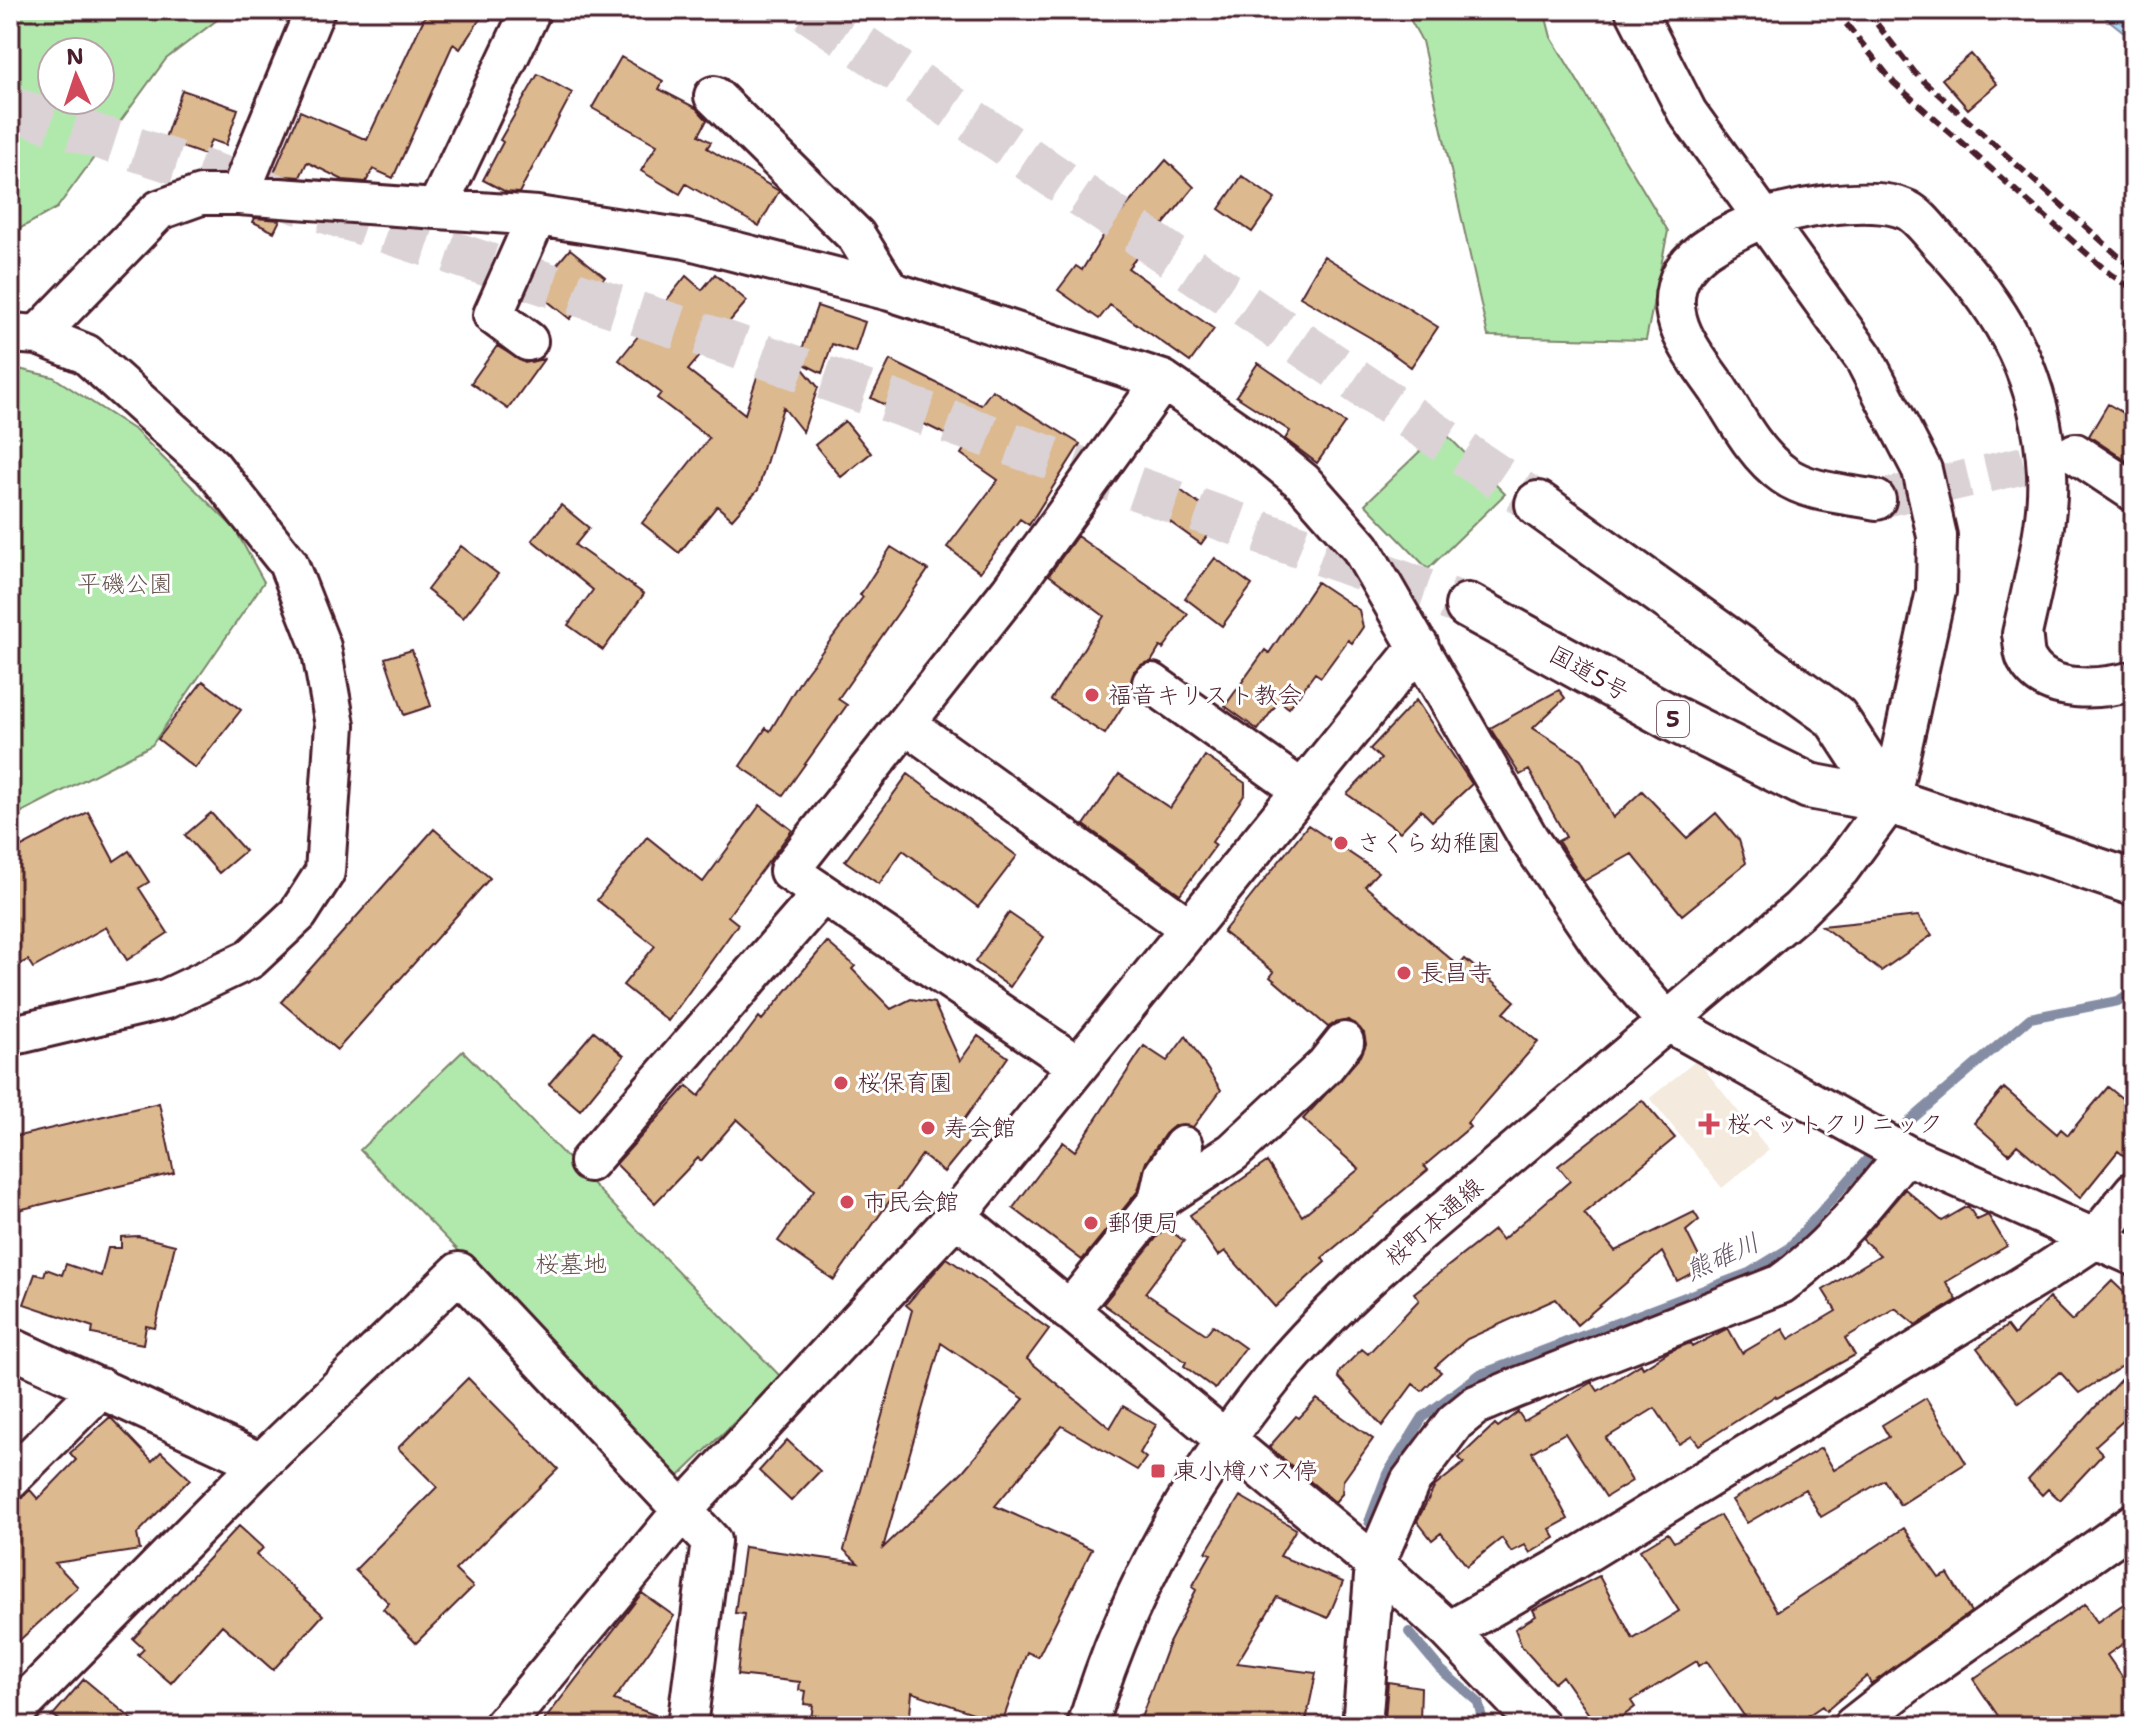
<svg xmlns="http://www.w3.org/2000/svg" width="2144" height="1736" font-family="'Shantell Sans','Klee One',sans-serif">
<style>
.built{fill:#f4eadd}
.green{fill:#b1e9ad;stroke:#7e846c;stroke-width:2;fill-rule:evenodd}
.water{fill:#acd7f7;stroke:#858da5;stroke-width:2}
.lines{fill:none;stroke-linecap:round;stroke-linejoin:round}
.stream{stroke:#858da5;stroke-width:10}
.building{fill:#dcb98e;stroke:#4a1f2b;stroke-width:2;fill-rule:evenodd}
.minor-tunnel{stroke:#dbd2d5;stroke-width:38;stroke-dasharray:38 19;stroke-linecap:butt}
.highway-tunnel{stroke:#dbd2d5;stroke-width:44;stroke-dasharray:44 22;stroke-linecap:butt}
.minor-casing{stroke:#4a1f2b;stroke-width:44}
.highway-casing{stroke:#4a1f2b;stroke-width:50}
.minor{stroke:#fff;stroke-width:38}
.highway{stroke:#fff;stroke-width:44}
.rail{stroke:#4a1f2b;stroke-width:6;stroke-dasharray:12 6;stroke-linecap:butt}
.poi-dot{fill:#d1495b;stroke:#fff;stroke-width:3}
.labels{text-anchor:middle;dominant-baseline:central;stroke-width:6;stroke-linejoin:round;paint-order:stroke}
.shield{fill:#fff;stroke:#80626b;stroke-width:2}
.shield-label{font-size:22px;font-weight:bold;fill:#4a1f2b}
.park-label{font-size:24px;fill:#64524c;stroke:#fff}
.street-label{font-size:24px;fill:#4a1f2b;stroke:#fff}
.poi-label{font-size:24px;fill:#4a1f2b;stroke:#fff;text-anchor:start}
.water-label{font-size:26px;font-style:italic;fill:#675668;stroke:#fff}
</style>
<rect width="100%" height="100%" fill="#fff"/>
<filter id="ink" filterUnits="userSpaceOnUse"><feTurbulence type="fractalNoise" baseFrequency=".0125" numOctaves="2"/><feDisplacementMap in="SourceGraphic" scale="16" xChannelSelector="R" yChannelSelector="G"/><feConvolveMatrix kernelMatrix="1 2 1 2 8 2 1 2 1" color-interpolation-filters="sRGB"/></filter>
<g filter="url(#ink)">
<path class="built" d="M1697 1060 1769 1150 1722 1188 1650 1098Z"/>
<path class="green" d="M10 10H230L166 59 57 208 10 234ZM52 52H100V100H52Z
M1405 10H1544L1551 37 1668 231 1646 340 1488 336 1422 41Z
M10 367 53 377 136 431 235 529 264 582 152 745 10 818Z
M1442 430 1505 494 1428 569 1365 504Z
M463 1051 781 1377 679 1476 360 1150Z"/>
<path class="water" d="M2096 10H2134V40Z"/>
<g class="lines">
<path class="stream" d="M1890 1138 2030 1018 2118 1001 2134 990
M1369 1522 1387 1474 1423 1417 1479 1375 1749 1273 1788 1249 1877 1148
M1409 1632 1440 1669 1478 1702 1484 1726"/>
</g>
<path class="building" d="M428 10H486L460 49 453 44 393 178 373 169 366 182 343 180 307 162 300 177 273 175 300 111 367 140Z
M1971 54 1997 84 1968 109 1942 79Z
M621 57 663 81 659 89 696 108 707 120 699 135 711 142 707 148 779 191 759 226 686 184 680 194 641 171 657 145 592 108Z
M538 74 572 93 519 193 506 192 483 180 503 142 500 140Z
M182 90 238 109 226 145 211 140 205 155 164 141Z
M1166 160 1194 187 1128 268 1214 329 1190 362 1110 305 1099 319 1058 290 1076 266 1082 270 1108 228Z
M1242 176 1275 199 1252 232 1219 209Z
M255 218 280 220 274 232 253 222Z
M570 249 605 277 570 319 535 291Z
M1324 256 1438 327 1411 367 1371 338 1300 297Z
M715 274 747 301 688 370 745 414 758 374 775 380 786 348 818 387 803 432 783 407 758 490 732 519 717 506 679 553 642 523 709 438 657 398 661 393 619 360 686 276 702 290Z
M817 306 865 322 855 352 832 344 822 373 798 361Z
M497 346 525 363 544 359 508 409 471 383Z
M890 360 981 405 992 390 1080 444 1029 525 1020 519 980 572 947 547 998 480 961 454 967 445 871 398Z
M1258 363 1345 423 1317 463 1285 439 1290 431 1236 396Z
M2108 404 2134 419V466L2089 436Z
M845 421 871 453 841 477 815 445Z
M1175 486 1219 519 1201 544 1156 512Z
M561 505 589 528 575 545 644 594 603 650 568 625 593 590 532 540Z
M1077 536 1188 614 1163 649 1160 647 1151 662 1134 671 1132 691 1105 734 1051 700 1104 616 1049 575Z
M461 546 498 574 463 618 427 590Z
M891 547 928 570 838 699 847 705 783 795 740 766 766 728 770 731 802 678 863 597 860 595Z
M1215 558 1252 585 1222 626 1185 598Z
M1317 582 1359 610 1363 627 1352 643 1348 640 1321 677 1315 673 1289 708 1279 701 1258 730 1225 706 1265 650 1269 653Z
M412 650 431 706 404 715 385 658Z
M203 681 241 710 195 768 158 739Z
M1559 690 1565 698 1533 728 1581 759 1613 818 1642 791 1687 838 1716 813 1739 840 1746 863 1682 915 1632 854 1584 881 1558 841 1566 837 1529 770 1520 775 1490 728Z
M1416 700 1472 784 1432 821 1421 810 1400 832 1347 794 1381 759 1370 749Z
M1205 756 1245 783V794L1212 842 1216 845 1180 894 1084 825 1119 774 1170 808Z
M908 774 1017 856 978 907 903 850 879 884 845 861Z
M760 805 792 830 728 916 738 924 668 1021 623 985 655 946 597 900 647 837 703 882Z
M88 812 114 861 129 851 149 882 139 888 168 933 127 960 106 927 33 968 28 960 10 969V853Z
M211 813 245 851 219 873 185 835Z
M1308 825 1378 872 1365 886 1459 966 1465 959 1515 1001 1504 1013 1538 1042 1467 1123 1470 1127 1424 1166 1428 1170 1322 1258 1325 1262 1275 1307 1225 1251 1218 1256 1190 1215 1267 1162 1302 1216 1359 1169 1303 1119 1361 1056 1366 1044 1364 1033 1348 1020 1328 1027 1270 977 1274 972 1223 932Z
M434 829 490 878 337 1050 281 1002Z
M1009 913 1044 937 1010 987 975 962Z
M1918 916 1932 935 1881 971 1822 926Z
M827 942 855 966 852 969 891 1009 911 999 934 1003 960 1061 978 1036 1008 1057 961 1124 975 1134 944 1172 922 1155 834 1280 778 1241 814 1190 737 1119 701 1161 698 1158 655 1203 616 1164 687 1086 699 1096 759 1017 762 1020Z
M594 1031 624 1056 580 1110 549 1084Z
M1186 1036 1221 1090 1193 1127 1174 1126 1165 1134 1146 1162 1138 1191 1082 1260 1013 1208 1063 1142 1075 1151 1144 1046 1167 1061Z
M2108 1087 2134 1108V1164L2118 1151 2080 1198 2017 1145 2009 1154 1974 1123 2004 1088 2057 1134 2061 1129 2068 1135Z
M1642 1100 1675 1138 1584 1213 1615 1251 1694 1212 1699 1220 1686 1231 1704 1267 1677 1281 1662 1252 1577 1325 1556 1299 1467 1339 1435 1367 1441 1372 1422 1391 1413 1384 1382 1426 1338 1377 1340 1371 1362 1349 1368 1354 1419 1300 1414 1293 1494 1230 1502 1240 1570 1181 1558 1166Z
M159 1103 174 1173 10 1212V1138Z
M1905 1189 1942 1221 1968 1206 1977 1220 1988 1215 2007 1246 1946 1282 1957 1300 1916 1325 1895 1308 1845 1338 1855 1355 1777 1398 1775 1396 1699 1445 1692 1436 1679 1444 1655 1408 1606 1438 1632 1481 1606 1497 1565 1433 1532 1452 1568 1519 1550 1529 1555 1538 1530 1553 1525 1545 1511 1552 1502 1538 1467 1566 1441 1533 1432 1540 1417 1521 1435 1486 1464 1463 1459 1458 1495 1424 1498 1427 1518 1412 1524 1421 1592 1382 1598 1391 1641 1364 1643 1368 1670 1351 1690 1343 1692 1347 1728 1328 1742 1353 1783 1329 1789 1339 1836 1311 1823 1290 1880 1255 1862 1239Z
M1165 1227 1184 1241 1145 1293 1206 1334 1213 1325 1245 1348 1215 1389 1184 1366 1186 1362 1103 1304Z
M138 1236 175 1245 155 1328 146 1326 143 1344 92 1334 93 1327 24 1304 35 1274 44 1276 46 1269 62 1275 66 1264 101 1276 108 1248H121V1237Z
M947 1258 1049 1329 1027 1359 1110 1428 1123 1406 1156 1425 1140 1453 1146 1458 1137 1470 1062 1426 995 1506 1092 1549 1038 1657 1027 1652 1002 1723 912 1692 909 1726 856 1723V1726H810L813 1705 804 1704 806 1691 799 1690 800 1682 737 1675 744 1614 735 1613 744 1547 858 1563 844 1550 912 1310 906 1305ZM941 1343 1024 1399 963 1471 883 1548Z
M2112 1281 2134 1302V1359L2079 1393 2060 1372 2019 1403 1977 1348 2007 1326 2014 1335 2049 1298 2072 1321Z
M2134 1365V1411L2095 1446 2103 1454 2060 1500 2048 1489 2042 1495 2028 1480Z
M468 1378 558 1469 455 1570 473 1587 416 1643 383 1609 389 1603 355 1570 437 1487 398 1448Z
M1926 1398 1966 1463 1900 1505 1884 1480 1821 1517 1805 1489 1747 1523 1732 1500 1821 1448 1834 1470 1889 1437 1882 1425Z
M1317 1399 1373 1439 1343 1481 1342 1494 1335 1502 1269 1447 1296 1416 1299 1418Z
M110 1417 152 1461 161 1452 190 1479 137 1534 140 1550 55 1563 78 1587 10 1649V1509L30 1490 38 1499 76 1460 70 1453Z
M787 1440 820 1471 791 1501 759 1471Z
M1240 1496 1296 1529 1280 1556 1343 1582 1328 1618 1277 1597 1237 1663 1316 1673 1305 1726H1138L1168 1645 1196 1590 1192 1587 1211 1554 1206 1552Z
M1720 1515 1777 1611 1904 1528 1939 1578 1948 1574 1971 1612 1871 1684 1867 1676 1826 1711 1822 1706 1793 1726H1751L1707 1661 1699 1666 1697 1661 1631 1701 1635 1707 1610 1726H1597L1562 1676 1554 1683 1522 1647 1515 1629 1536 1616 1533 1610 1599 1576 1633 1639 1679 1611 1640 1550 1668 1533 1674 1542Z
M239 1526 263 1548 256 1555 323 1615 273 1670 222 1625 171 1683 138 1655 144 1649 133 1639Z
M642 1593 674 1616 614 1700 666 1719 665 1726H540Z
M2134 1597V1636L2107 1655 2134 1694V1709L2109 1726H2005L1973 1679 2085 1604 2097 1622Z
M84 1679 140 1726H67L53 1715Z
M1388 1682 1421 1687 1420 1721 1385 1720Z"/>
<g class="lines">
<path class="minor-tunnel" d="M1876 500 2075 453"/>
<path class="highway-tunnel" d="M808 10 1538 504
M10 108 721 341 1468 606"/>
<g class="minor-casing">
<path id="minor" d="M714 96 856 236 890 291
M239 195 315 10
M437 208 531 10
M10 333 38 335 86 354 212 467 288 563 321 647 335 725 325 872 298 914 250 959 166 999 10 1036
M38 335 159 210 201 195H239L537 216 686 239 890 291 1163 380 1265 451 1303 482 1361 548 1529 839 1606 952 1666 1021 1905 1154 2134 1256
M528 341 493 315 537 216
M2075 453 2134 492
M1876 500C1847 494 1809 493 1784 475 1755 455 1736 417 1718 389 1698 360 1666 324 1677 286 1686 253 1721 239 1748 225 1782 209 1873 193 1907 210 1921 217 1934 237 1945 248 2007 314 2042 381 2047 473 2050 520 2032 588 2022 634 2024 641 2023 654 2027 660 2046 696 2102 689 2134 681
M1152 683 1302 790
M907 725 1188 927
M1078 1066 789 871 1011 590 1163 380
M589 1162 822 894
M1158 1201 1164 1174 1183 1146
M956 1216 1375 1564 1449 1631 1540 1726
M1069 1311 1158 1201 1233 1152 1325 1066 1344 1042
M10 1347 261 1463
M10 1479 101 1388
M1449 1631 1574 1560 2047 1271 2094 1240 2134 1191
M10 1717 261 1463 459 1272 711 1541 687 1726
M503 1726 684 1509 956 1216 1419 646
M1087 1726C1125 1598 1190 1480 1274 1376 1345 1290 1437 1218 1522 1145 1614 1067 1706 988 1799 910L1840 869 1890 801 1936 591 1937 536 1922 470 1864 358 1687 112 1635 10
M1362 1726 1375 1564 1410 1482 1455 1422 1476 1405 1516 1388 1781 1284C1830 1249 1867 1201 1905 1154
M1853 1726 1909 1682 2134 1523"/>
</g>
<g class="highway-casing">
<path id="highway" d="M1538 504 1835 717 1890 801
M1468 606 1670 717 1809 786 1890 801 2134 883"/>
</g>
<use href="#minor" class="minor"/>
<use href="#highway" class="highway"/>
<path class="rail" d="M1835 10 1894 83 2110 274 2134 290
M1866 10 1916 74 2134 270"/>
</g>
</g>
<g class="poi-dot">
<circle cx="1092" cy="695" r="8"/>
<circle cx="1341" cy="843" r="8"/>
<circle cx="1404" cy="973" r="8"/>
<circle cx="841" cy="1083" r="8"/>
<path d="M1705 1112h8v8h8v8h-8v8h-8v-8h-8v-8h8z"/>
<circle cx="928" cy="1128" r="8"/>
<circle cx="847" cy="1202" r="8"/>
<circle cx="1091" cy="1223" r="8"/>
<rect x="1150" y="1463" width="16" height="16" rx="4"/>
</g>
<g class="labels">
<rect class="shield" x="1657" y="701" width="32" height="36" rx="6"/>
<g class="shield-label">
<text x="1673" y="719">5</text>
</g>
<g class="park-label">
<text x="125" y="584">平磯公園</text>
<text x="571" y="1264">桜墓地</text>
</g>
<g class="street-label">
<text transform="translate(1589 673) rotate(29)">国道5号</text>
<text transform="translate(1434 1222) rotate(-41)">桜町本通線</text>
</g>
<g class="poi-label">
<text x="1108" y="695">福音キリスト教会</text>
<text x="1357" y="843">さくら幼稚園</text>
<text x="1420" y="973">長昌寺</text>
<text x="857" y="1083">桜保育園</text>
<text x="1727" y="1124">桜ペットクリニック</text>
<text x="944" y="1128">寿会館</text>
<text x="863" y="1202">市民会館</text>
<text x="1107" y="1223">郵便局</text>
<text x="1174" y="1471">東小樽バス停</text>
</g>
<g class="water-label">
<text transform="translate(1722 1256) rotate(-24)">熊碓川</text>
</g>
</g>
<rect width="2144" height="1736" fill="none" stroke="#fff" stroke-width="40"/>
<rect x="20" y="20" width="2104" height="1696" fill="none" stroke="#4a1f2b" stroke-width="3" filter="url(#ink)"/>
<g transform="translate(76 76) rotate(357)"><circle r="38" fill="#ffffff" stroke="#b7a5aa" stroke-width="2"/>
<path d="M0-6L14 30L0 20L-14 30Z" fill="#d1495b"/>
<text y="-12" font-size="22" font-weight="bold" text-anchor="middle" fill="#4a1f2b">N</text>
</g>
</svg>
